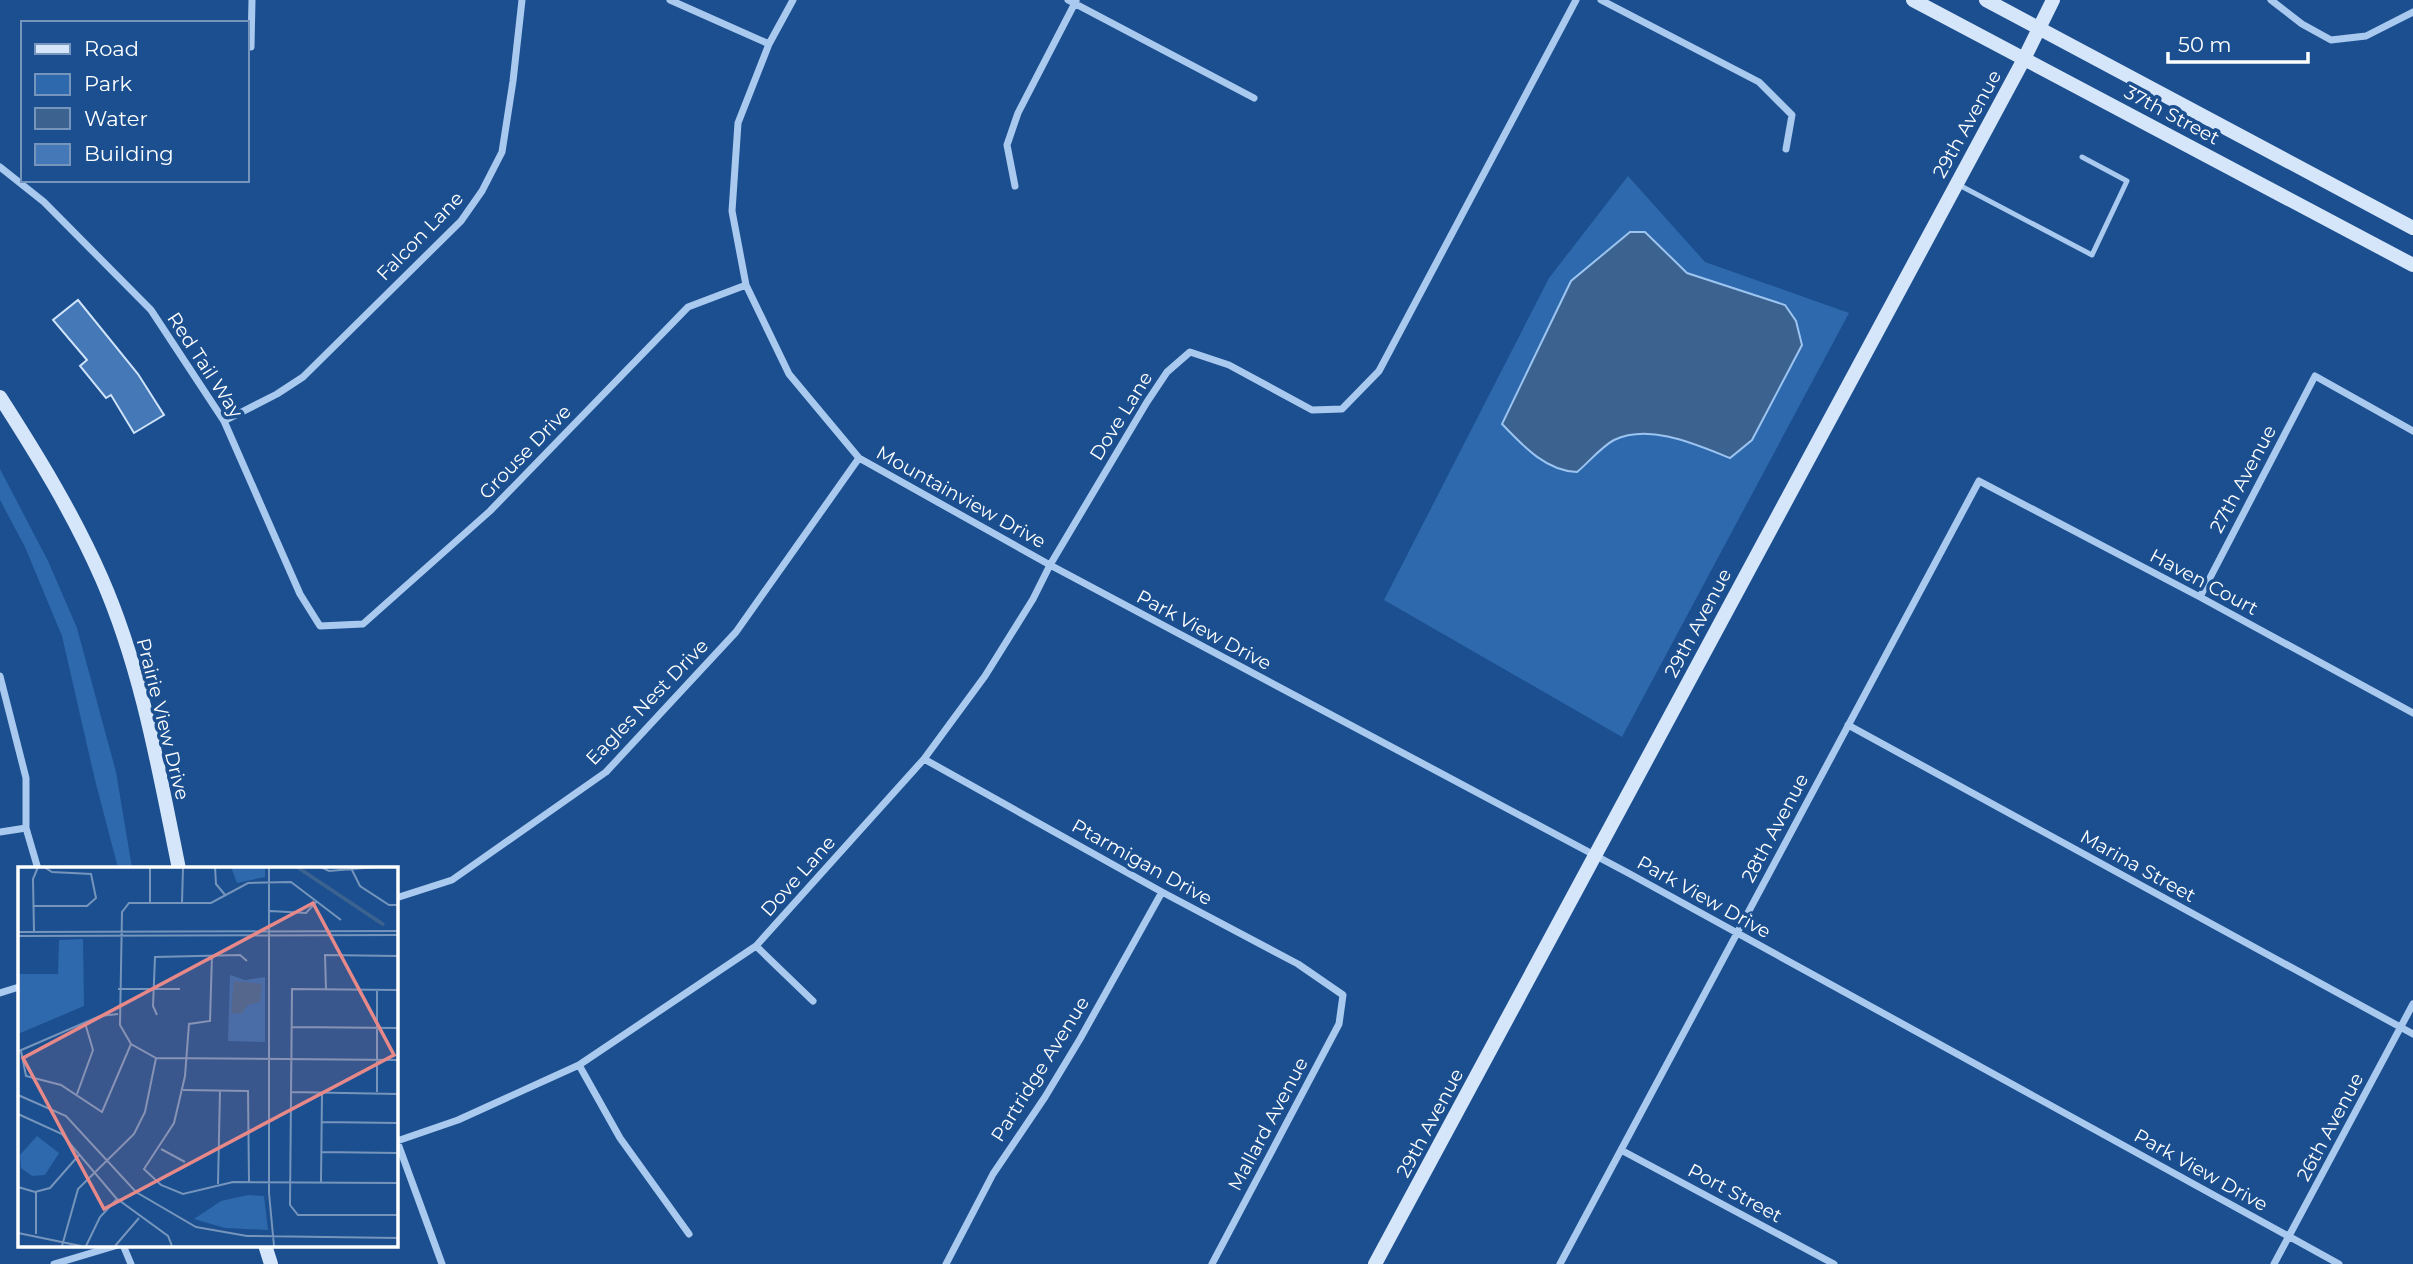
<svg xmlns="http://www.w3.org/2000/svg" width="2413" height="1264" font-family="Montserrat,sans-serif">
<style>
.green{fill:#2e69ad}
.water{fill:#3c6290;stroke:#9cc4f0;stroke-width:2}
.building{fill:#4478b7;stroke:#cfe3fa;stroke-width:2}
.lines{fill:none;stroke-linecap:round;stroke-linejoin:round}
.lane{stroke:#a9c9ee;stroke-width:5}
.street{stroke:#a9c9ee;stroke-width:7}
.secondary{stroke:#d6e6fa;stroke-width:14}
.labels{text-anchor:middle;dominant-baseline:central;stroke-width:7;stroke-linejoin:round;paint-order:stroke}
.street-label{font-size:19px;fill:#fff;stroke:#1b4f8f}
.inset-river{fill:none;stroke:#3c6290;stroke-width:3.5}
.inset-road{fill:none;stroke:#7695bc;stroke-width:2}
.view{fill:#e88989;fill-opacity:0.15;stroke:#e88989;stroke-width:3.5}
.inset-edge{fill:none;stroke:#fff;stroke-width:3.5}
</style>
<rect width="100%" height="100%" fill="#1b4f8f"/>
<path class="green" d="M1628 176 1705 262 1849 313 1622 737 1384 600 1549 278Z
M0 469 48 561 77 628 116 772 132 868H118L95 780 62 636 25 547 0 500Z"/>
<path class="water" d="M1630 232H1645L1687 273 1785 305 1796 321 1802 345 1752 440 1730 458C1697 445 1650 423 1614 440 1601 447 1588 463 1577 472 1546 471 1523 446 1502 424L1571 281Z"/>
<path class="building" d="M78 300 138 374 164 415 134 433 111 395 106 398 80 366 87 360 53 320Z"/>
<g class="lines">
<path class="lane" d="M1959 185 2092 255 2127 181 2082 157"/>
<path class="street" d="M670 0 769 44
M793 0 769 44 738 123 732 211 746 285 789 374 859 458 1050 565 1630 874 2339 1264
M1068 0 1254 98
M1601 0 1759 82 1792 115 1786 149
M2271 0 2302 24 2331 40 2366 36 2413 12
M251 47 252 0
M0 167 44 202 151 310 224 421 300 594 320 626 363 624 490 511 688 307 746 285
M1015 186 1007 145 1018 113 1076 1
M224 421 277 394 303 377 461 221 482 191 502 152 513 81 522 0
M2200 597 2315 376 2413 431
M0 676 26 778V828L38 869
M1848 725 2413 1034
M924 759 1162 892 1298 964 1343 995 1339 1024 1212 1264
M0 832 26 828
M396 898 452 880 606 772 736 632 859 458
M756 946 813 1001
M0 993 19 987
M579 1065 620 1138 689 1234
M1621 1150 1834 1264
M123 1245 131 1264
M54 1264 118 1245
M442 1264 397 1141 458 1120 579 1065 756 946 924 759 985 676 1033 599 1050 565 1147 402 1167 372 1190 352 1229 365 1312 410 1342 409 1379 371 1576 0
M946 1264 993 1174 1045 1097 1080 1039 1162 892
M1560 1264 1979 481 2200 597 2413 713
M2274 1264 2413 1004"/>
<path class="secondary" d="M1913 0 2413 265
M1986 0 2413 228
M0 397C38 456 74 515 102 579 142 671 159 771 179 869
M265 1245 271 1264
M1375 1264 2024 59 2053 0"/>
</g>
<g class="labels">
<g class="street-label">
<text transform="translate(2172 115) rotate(28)">37th Street</text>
<text transform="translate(1967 124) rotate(-61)">29th Avenue</text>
<text transform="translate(420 236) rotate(-46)">Falcon Lane</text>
<text transform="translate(205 365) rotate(57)">Red Tail Way</text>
<text transform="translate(1121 416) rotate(-58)">Dove Lane</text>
<text transform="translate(525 452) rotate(-46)">Grouse Drive</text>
<text transform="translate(2243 479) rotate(-62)">27th Avenue</text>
<text transform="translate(961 497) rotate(29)">Mountainview Drive</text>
<text transform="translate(2204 582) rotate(28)">Haven Court</text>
<text transform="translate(1698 623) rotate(-62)">29th Avenue</text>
<text transform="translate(1204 630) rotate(28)">Park View Drive</text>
<text transform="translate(647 702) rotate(-46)">Eagles Nest Drive</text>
<text transform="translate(163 719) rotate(76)">Prairie View Drive</text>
<text transform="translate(1775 828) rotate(-62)">28th Avenue</text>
<text transform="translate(1142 862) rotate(29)">Ptarmigan Drive</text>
<text transform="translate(2138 866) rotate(29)">Marina Street</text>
<text transform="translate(798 876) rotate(-48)">Dove Lane</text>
<text transform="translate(1704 897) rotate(29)">Park View Drive</text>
<text transform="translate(1040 1069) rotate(-58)">Partridge Avenue</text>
<text transform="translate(1430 1123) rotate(-62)">29th Avenue</text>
<text transform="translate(1268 1124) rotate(-62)">Mallard Avenue</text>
<text transform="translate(2330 1127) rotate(-62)">26th Avenue</text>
<text transform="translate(2201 1170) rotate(29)">Park View Drive</text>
<text transform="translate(1735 1193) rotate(28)">Port Street</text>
</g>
</g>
<g transform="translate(18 867)">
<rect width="380" height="380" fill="#1b4f8f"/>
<path d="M213 0H247V10L219 16ZM65 72 66 139 0 167V107H40L41 73ZM212 108 227 113 247 110V175L210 174ZM19 269 41 286 27 308 14 309 3 301 2 288ZM230 328 246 329 250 363 207 361 176 352 203 334Z" fill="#2e69ad"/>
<path d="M216 114 244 117 242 135 230 138 223 147 213 146Z" fill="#3c6290"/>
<path class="inset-river" d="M279 0 366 58"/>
<path class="inset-road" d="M197 0 198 17 208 29M251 0V326L256 379M303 0 311 4 358 0M334 3 342 19 371 38H380M132 35V0M164 36 165 0M15 39H69L78 31 73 7 34 5 26 0M252 44 288 46 299 34M323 53 273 15 230 16 193 36H111L104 45 102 158 113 177 138 191 380 193M0 65 380 64M16 65 15 12 20 0M0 69 380 68M194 88 192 154 171 157 167 209 156 256 126 302 143 318 165 327 215 315 380 316M100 122H162M308 122 307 88 380 89M380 123 274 122 272 338 280 348H380M139 148 135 139 137 90 222 88 229 94M273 160 380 161M1 184 82 149 100 147M3 184 8 209 43 218 84 245 113 177M165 223 230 224 231 315M273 225 380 227M359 225V122M59 227 75 183 67 156M0 228 48 249 118 325 178 360 229 369 380 371M0 247 44 267 98 331 150 369 154 379M303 255 380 256M143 282 167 295M303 285 380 286M303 315 304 225M200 317 202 223M0 320 17 325 32 321 61 288M0 366 63 379M18 367V325M44 379 60 322 116 267 127 245 138 191M68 379 82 350 99 332M97 379 121 351"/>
<path class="view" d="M295 36 376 188 86 342 5 191Z"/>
<rect width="380" height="380" class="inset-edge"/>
</g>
<rect x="21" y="21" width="228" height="161" fill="#1b4f8f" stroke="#7695bc" stroke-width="2"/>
<rect x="35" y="44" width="35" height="10" fill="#d6e6fa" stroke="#7695bc" stroke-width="2"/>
<text x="84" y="56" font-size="21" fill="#ffffff">Road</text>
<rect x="35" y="74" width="35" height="21" fill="#2e69ad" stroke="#7695bc" stroke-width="2"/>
<text x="84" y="91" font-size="21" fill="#ffffff">Park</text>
<rect x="35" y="108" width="35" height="21" fill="#3c6290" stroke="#7695bc" stroke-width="2"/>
<text x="84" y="126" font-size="21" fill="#ffffff">Water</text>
<rect x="35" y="144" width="35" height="21" fill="#4478b7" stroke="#7695bc" stroke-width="2"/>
<text x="84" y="161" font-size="21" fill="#ffffff">Building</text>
<path d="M2168 52v10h140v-10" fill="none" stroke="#ffffff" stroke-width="3.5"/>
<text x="2178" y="52" font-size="21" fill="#ffffff" stroke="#1b4f8f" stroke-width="5" paint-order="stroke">50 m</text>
</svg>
